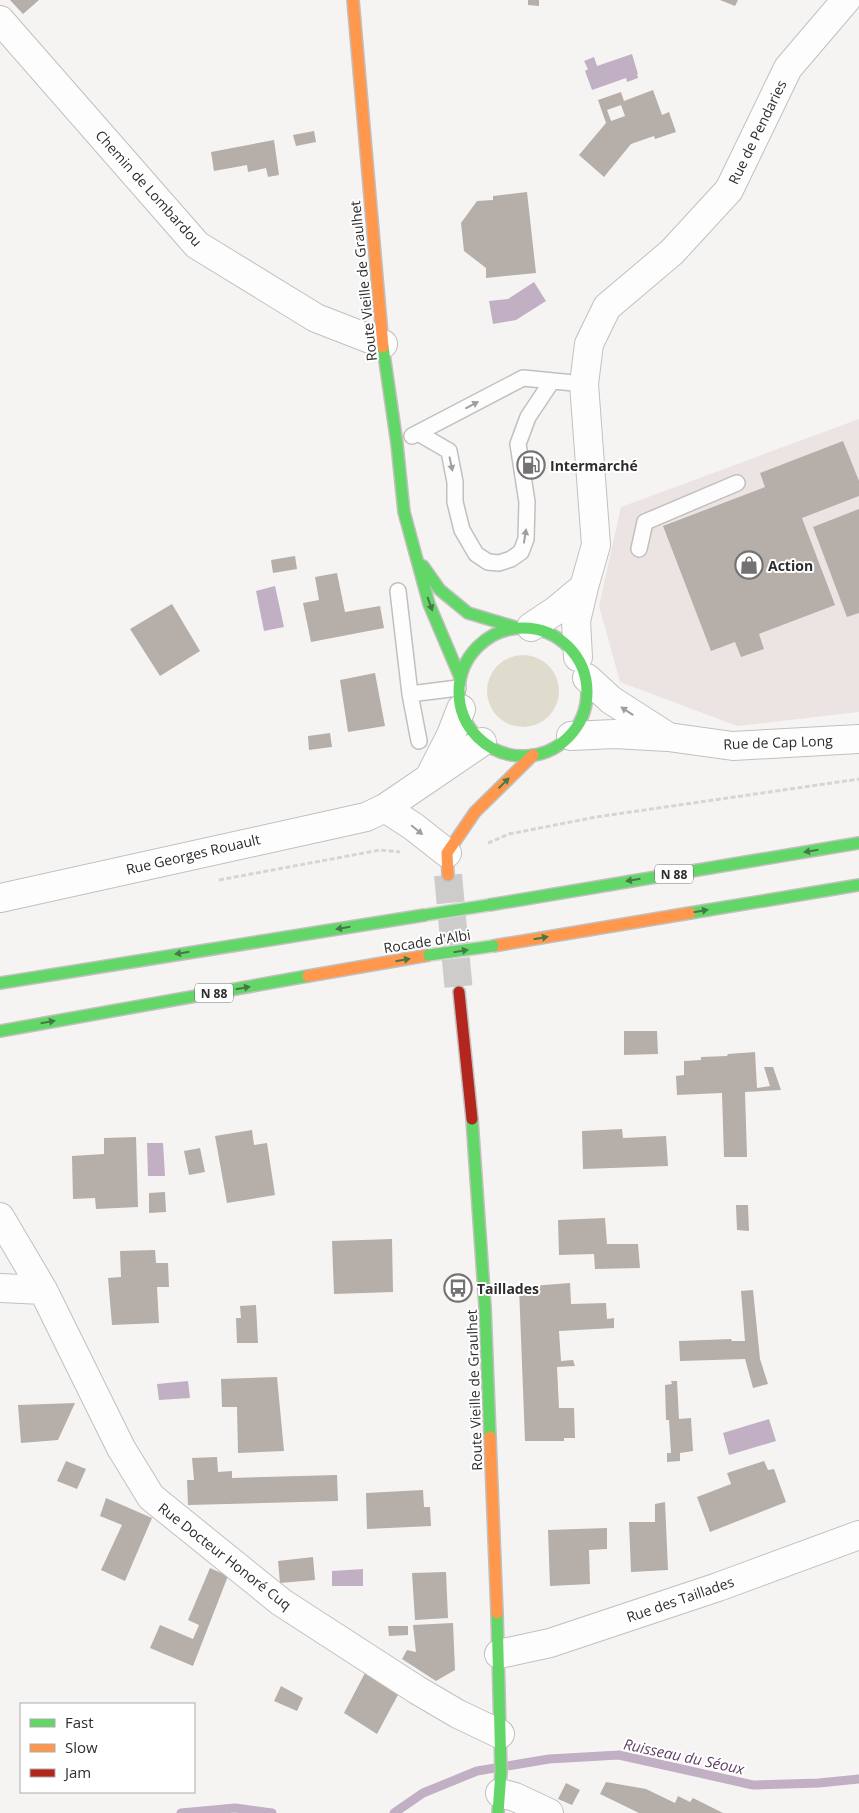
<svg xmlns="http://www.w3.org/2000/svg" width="859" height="1813" font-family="'Open Sans',sans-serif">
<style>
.built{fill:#ece4e3}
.green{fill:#dfdbcd}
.water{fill:#c1afc3}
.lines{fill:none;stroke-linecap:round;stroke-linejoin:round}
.stream{stroke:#c1afc3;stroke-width:9}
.building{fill:#b5aea9;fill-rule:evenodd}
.secondary-tunnel{stroke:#cecccb;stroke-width:28;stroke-dasharray:28 14;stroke-linecap:butt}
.lane-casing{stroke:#c1c0bf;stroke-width:18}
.street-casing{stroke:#c1c0bf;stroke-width:30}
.fast-casing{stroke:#c1c0bf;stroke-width:14}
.slow-casing{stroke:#c1c0bf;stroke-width:14}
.jam-casing{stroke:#c1c0bf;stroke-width:14}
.path{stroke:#d6d5d4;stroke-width:3;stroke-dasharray:5 2.5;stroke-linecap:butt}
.lane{stroke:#fefdfd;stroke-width:15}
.street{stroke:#fefdfd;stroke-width:28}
.fast{stroke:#63d668;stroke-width:11}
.slow{stroke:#ff974d;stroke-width:11}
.jam{stroke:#b3261e;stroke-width:11}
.fast-bridge-casing{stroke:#d2d1d1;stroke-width:14;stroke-linecap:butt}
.fast-bridge{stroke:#63d668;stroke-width:11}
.oneway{fill:#a09f9f}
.oneway2{fill:#467847}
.labels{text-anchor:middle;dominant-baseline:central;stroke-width:4;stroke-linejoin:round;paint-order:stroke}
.shield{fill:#fff;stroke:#6d6b6b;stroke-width:1}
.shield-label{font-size:12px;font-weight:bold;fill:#2e2c2c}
.street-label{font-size:14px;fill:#2e2c2c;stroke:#fff}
.poi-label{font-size:14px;font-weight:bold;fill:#2e2c2c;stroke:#fff;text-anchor:start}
.water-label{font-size:15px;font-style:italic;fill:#613e68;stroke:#fff}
</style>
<rect width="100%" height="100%" fill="#f6f4f3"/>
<path class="built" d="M859 419V712L737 726 620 682 599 606 621 507Z"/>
<path class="green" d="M487 691a36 36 0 1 1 72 0a36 36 0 1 1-72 0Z"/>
<path class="water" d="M632 54 638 74H637L638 78 627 82 626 78 592 90 585 71 588 69 584 61 594 57 597 66Z
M534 282 546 301 516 320 493 324 489 301 508 299Z
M275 586 284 627 264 631 256 591Z
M147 1143H163L165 1176H148Z
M188 1381 190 1398 159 1400 157 1384Z
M769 1419 776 1441 729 1455 723 1433Z
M363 1569V1586H332V1571Z"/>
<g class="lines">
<path class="stream" d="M181 1813 235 1808 272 1813
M394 1813 423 1793 477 1771 549 1759 619 1755 753 1785 819 1783 859 1779"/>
</g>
<path class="building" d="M10 0H39L23 14Z
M528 0H539V6L528 5Z
M720 0H738L735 6Z
M653 90 662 115 669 112 676 132 655 139 654 136 631 144 604 177 579 155 606 123 598 100 621 92 624 101ZM621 105 625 116 611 121 607 110Z
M314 131 316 142 296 146 293 135Z
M274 140 279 175 268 177 266 168 248 172 247 165 214 171 211 152Z
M527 192 536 273 486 278V268L464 251 461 223 477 201 493 200V196Z
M843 441 859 481V496L802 518 835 605 759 634 764 649 741 657 735 642 711 651 663 526 765 487 760 473Z
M859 509V613L847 617 813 527Z
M295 556 297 569 273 573 271 560Z
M337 573 345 612 380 606 384 628 311 642 303 603 319 600 315 577Z
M172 604 200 651 160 676 130 629Z
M375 673 385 726 348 732 340 680Z
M330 733 332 747 309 750 308 736Z
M624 1031H657L658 1054 624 1055Z
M755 1052 757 1088 770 1086 764 1067H773L781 1090 745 1092 747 1157H724L722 1093 677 1095 676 1076 684 1075V1061L701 1060V1057L727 1056 728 1054Z
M622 1129 623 1138 666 1136 668 1166 583 1169 582 1131Z
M252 1130 254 1145 267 1143 275 1195 227 1203 215 1136Z
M136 1137 138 1207 96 1209 95 1198 73 1199 72 1156 104 1154V1138Z
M200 1148 205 1172 189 1175 184 1151Z
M165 1192 166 1212 149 1213V1193Z
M736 1205H748L749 1231 737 1230Z
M605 1218 607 1244H638L640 1268 595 1269 594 1254 559 1255 558 1220Z
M392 1239 393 1292 334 1294 332 1241Z
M155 1250 156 1263H168L169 1287H157L159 1323 112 1325 108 1278 121 1277 120 1251Z
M570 1283 571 1304 606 1303 607 1319 614 1318V1328L559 1331 561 1361 573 1360 575 1366 557 1367 559 1408H574L575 1438H564V1441H525L519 1287Z
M753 1290 760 1359 768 1384 753 1388 745 1359 680 1361 679 1341 731 1339 732 1341H745L741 1291Z
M256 1305 258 1343H237L236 1318H241L240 1306Z
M277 1377 284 1451 238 1453 237 1407H222L221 1379Z
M671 1381H677L679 1419 691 1418 693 1451 680 1453V1461L667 1462V1453H671L669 1420H666L665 1385 672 1384Z
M75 1403 58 1440 21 1443 18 1405Z
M217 1457 218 1472 232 1471V1478L337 1475 338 1501 188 1505 187 1480H194L192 1458Z
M66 1461 86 1469 77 1489 57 1481Z
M764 1461 768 1470 774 1469 786 1502 710 1532 697 1497 731 1484 727 1473Z
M423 1490 424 1507H430L431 1526 367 1529 366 1493Z
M106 1498 152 1518 125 1581 101 1570 122 1525 100 1516Z
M665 1502 668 1570 631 1572 629 1522H655V1504Z
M607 1528V1549L589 1550 590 1584 550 1586 548 1530Z
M313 1557 315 1580 280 1583 278 1561Z
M210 1568 228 1576 193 1666 150 1648 160 1625 193 1639 199 1625 188 1620Z
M446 1572 448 1618 415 1620 412 1573Z
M453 1623 455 1670 436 1681 402 1659 407 1650 416 1652 413 1625Z
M388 1626H408V1635L389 1636Z
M366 1671 399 1693 377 1734 344 1713Z
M281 1686 303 1698 297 1711 274 1701Z
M606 1782 646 1789 675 1803 678 1796 690 1802 693 1798 723 1813H639L600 1794Z
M566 1783 580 1790 572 1805 558 1799Z"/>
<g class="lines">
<path class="secondary-tunnel" d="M448 875 459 992"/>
<g class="lane-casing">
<path id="lane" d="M418 433 449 451 455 482V502L462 530 476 554 488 562 499 563 511 559 521 552 526 539 527 502 518 444 528 417 552 381
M412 436 523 378 584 384
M639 549 645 522 737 483
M398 591 410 694 419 741
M410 694 458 688"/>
</g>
<g class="street-casing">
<path id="street" d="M0 20 197 245 316 318 383 344
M531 627 555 611 584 587
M578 657 576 621 584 587 596 545 584 384 589 344 607 307 672 252 729 190 788 68 846 0
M587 678 611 700 667 736
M571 736 614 734 668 737 733 746 859 739
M430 776 451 735 461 709
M385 808 414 827 447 853
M0 898 366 817 385 808 482 742
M0 1217 43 1290 121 1448 151 1497 281 1602 417 1690 458 1714 500 1734
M0 1288 43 1290
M499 1654 550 1643 718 1587 859 1535
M500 1793 515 1797 549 1813"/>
</g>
<g class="fast-casing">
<path id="fast" d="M383 347 397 444 404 512 429 604 460 677
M423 566 440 590 468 613 515 627
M459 692a64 64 0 1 1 128 0a64 64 0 1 1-128 0Z
M489 905 859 843
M690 913 859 885
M0 983 425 915
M0 1031 308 976
M472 1119 485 1306 490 1437
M497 1613 501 1772 498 1813"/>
</g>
<g class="slow-casing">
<path id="slow" d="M353 0 383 347
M448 875 447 853 475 812 533 755
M493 946 690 913
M308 976 429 955
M490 1437 497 1613"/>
</g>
<g class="jam-casing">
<path id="jam" d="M459 992 472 1119"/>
</g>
<path class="path" d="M488 843 509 834 596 817 859 779
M219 880 380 850 400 852"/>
<use href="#lane" class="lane"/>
<use href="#street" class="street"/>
<use href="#fast" class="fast"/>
<use href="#slow" class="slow"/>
<use href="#jam" class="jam"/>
<g class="fast-bridge-casing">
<path id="fast-bridge" d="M425 915 489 905
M429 955 493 946"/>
</g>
<use href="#fast-bridge" class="fast-bridge"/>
</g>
<defs><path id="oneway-solid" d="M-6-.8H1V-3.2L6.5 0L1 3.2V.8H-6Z" transform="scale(1.25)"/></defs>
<g class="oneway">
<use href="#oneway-solid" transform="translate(472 405) rotate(-28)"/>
<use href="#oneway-solid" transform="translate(451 464) rotate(78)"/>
<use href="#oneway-solid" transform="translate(525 536) rotate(-81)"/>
<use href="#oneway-solid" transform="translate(627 711) rotate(-147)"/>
<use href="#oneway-solid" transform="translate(417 830) rotate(39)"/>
</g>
<g class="oneway2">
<use href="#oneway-solid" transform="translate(430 604) rotate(70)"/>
<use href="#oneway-solid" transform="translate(504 783) rotate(-44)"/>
<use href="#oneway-solid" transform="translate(811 851) rotate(171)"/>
<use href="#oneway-solid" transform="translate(633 880) rotate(171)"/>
<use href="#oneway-solid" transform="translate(701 911) rotate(-10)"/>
<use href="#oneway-solid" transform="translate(343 928) rotate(171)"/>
<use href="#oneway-solid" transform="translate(541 938) rotate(-10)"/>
<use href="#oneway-solid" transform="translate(461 951) rotate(-9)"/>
<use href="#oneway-solid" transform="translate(182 953) rotate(171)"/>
<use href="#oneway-solid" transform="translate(403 960) rotate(-10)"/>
<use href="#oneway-solid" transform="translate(243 988) rotate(-10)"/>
<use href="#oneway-solid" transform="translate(48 1022) rotate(-10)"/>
</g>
<defs>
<g id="fuel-ring" transform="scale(1.4375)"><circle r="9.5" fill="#fff" stroke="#747272" stroke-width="1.5"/><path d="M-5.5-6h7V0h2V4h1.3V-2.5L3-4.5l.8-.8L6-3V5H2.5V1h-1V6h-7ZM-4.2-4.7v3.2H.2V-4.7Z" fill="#747272"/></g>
<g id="shop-ring" transform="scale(1.4375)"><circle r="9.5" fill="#fff" stroke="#747272" stroke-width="1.5"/><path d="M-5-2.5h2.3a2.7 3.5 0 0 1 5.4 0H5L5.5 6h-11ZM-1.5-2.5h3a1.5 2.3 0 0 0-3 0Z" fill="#747272"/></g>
<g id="bus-ring" transform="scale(1.4375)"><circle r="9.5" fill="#fff" stroke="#747272" stroke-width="1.5"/><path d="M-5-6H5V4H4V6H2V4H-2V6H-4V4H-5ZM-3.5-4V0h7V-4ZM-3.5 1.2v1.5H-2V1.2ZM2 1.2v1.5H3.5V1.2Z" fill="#747272"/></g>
</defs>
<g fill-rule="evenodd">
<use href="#fuel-ring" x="531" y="465"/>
<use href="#shop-ring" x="749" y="565"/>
<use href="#bus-ring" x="458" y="1288"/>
</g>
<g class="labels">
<g class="shield">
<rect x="655" y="864.5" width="38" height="19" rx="4"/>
<rect x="195" y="983.5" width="38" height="19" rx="4"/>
</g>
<g class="shield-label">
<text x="674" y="874">N 88</text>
<text x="214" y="993">N 88</text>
</g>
<g class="street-label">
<text transform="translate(757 132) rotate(-64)">Rue de Pendaries</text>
<text transform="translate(149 188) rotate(48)">Chemin de Lombardou</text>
<text transform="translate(363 281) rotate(-96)">Route Vieille de Graulhet</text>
<text transform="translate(778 742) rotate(-2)">Rue de Cap Long</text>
<text transform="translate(193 854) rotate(-13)">Rue Georges Rouault</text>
<text transform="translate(427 941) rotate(-9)">Rocade d'Albi</text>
<text transform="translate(474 1390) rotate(-92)">Route Vieille de Graulhet</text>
<text transform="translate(225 1556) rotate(38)">Rue Docteur Honoré Cuq</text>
<text transform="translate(680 1599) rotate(-19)">Rue des Taillades</text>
</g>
<g class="poi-label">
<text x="550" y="465">Intermarché</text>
<text x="768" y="565">Action</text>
<text x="477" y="1288">Taillades</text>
</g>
<g class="water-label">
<text transform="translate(684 1756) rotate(12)">Ruisseau du Séoux</text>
</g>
</g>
<rect x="20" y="1703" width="175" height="90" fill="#ffffff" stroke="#ababab"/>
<rect x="30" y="1719" width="25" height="8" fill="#63d668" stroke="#ababab"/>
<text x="65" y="1728" font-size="15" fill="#2e2c2c">Fast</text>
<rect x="30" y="1744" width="25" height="8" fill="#ff974d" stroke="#ababab"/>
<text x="65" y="1753" font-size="15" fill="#2e2c2c">Slow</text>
<rect x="30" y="1769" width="25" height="8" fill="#b3261e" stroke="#ababab"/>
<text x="65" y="1778" font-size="15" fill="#2e2c2c">Jam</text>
</svg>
